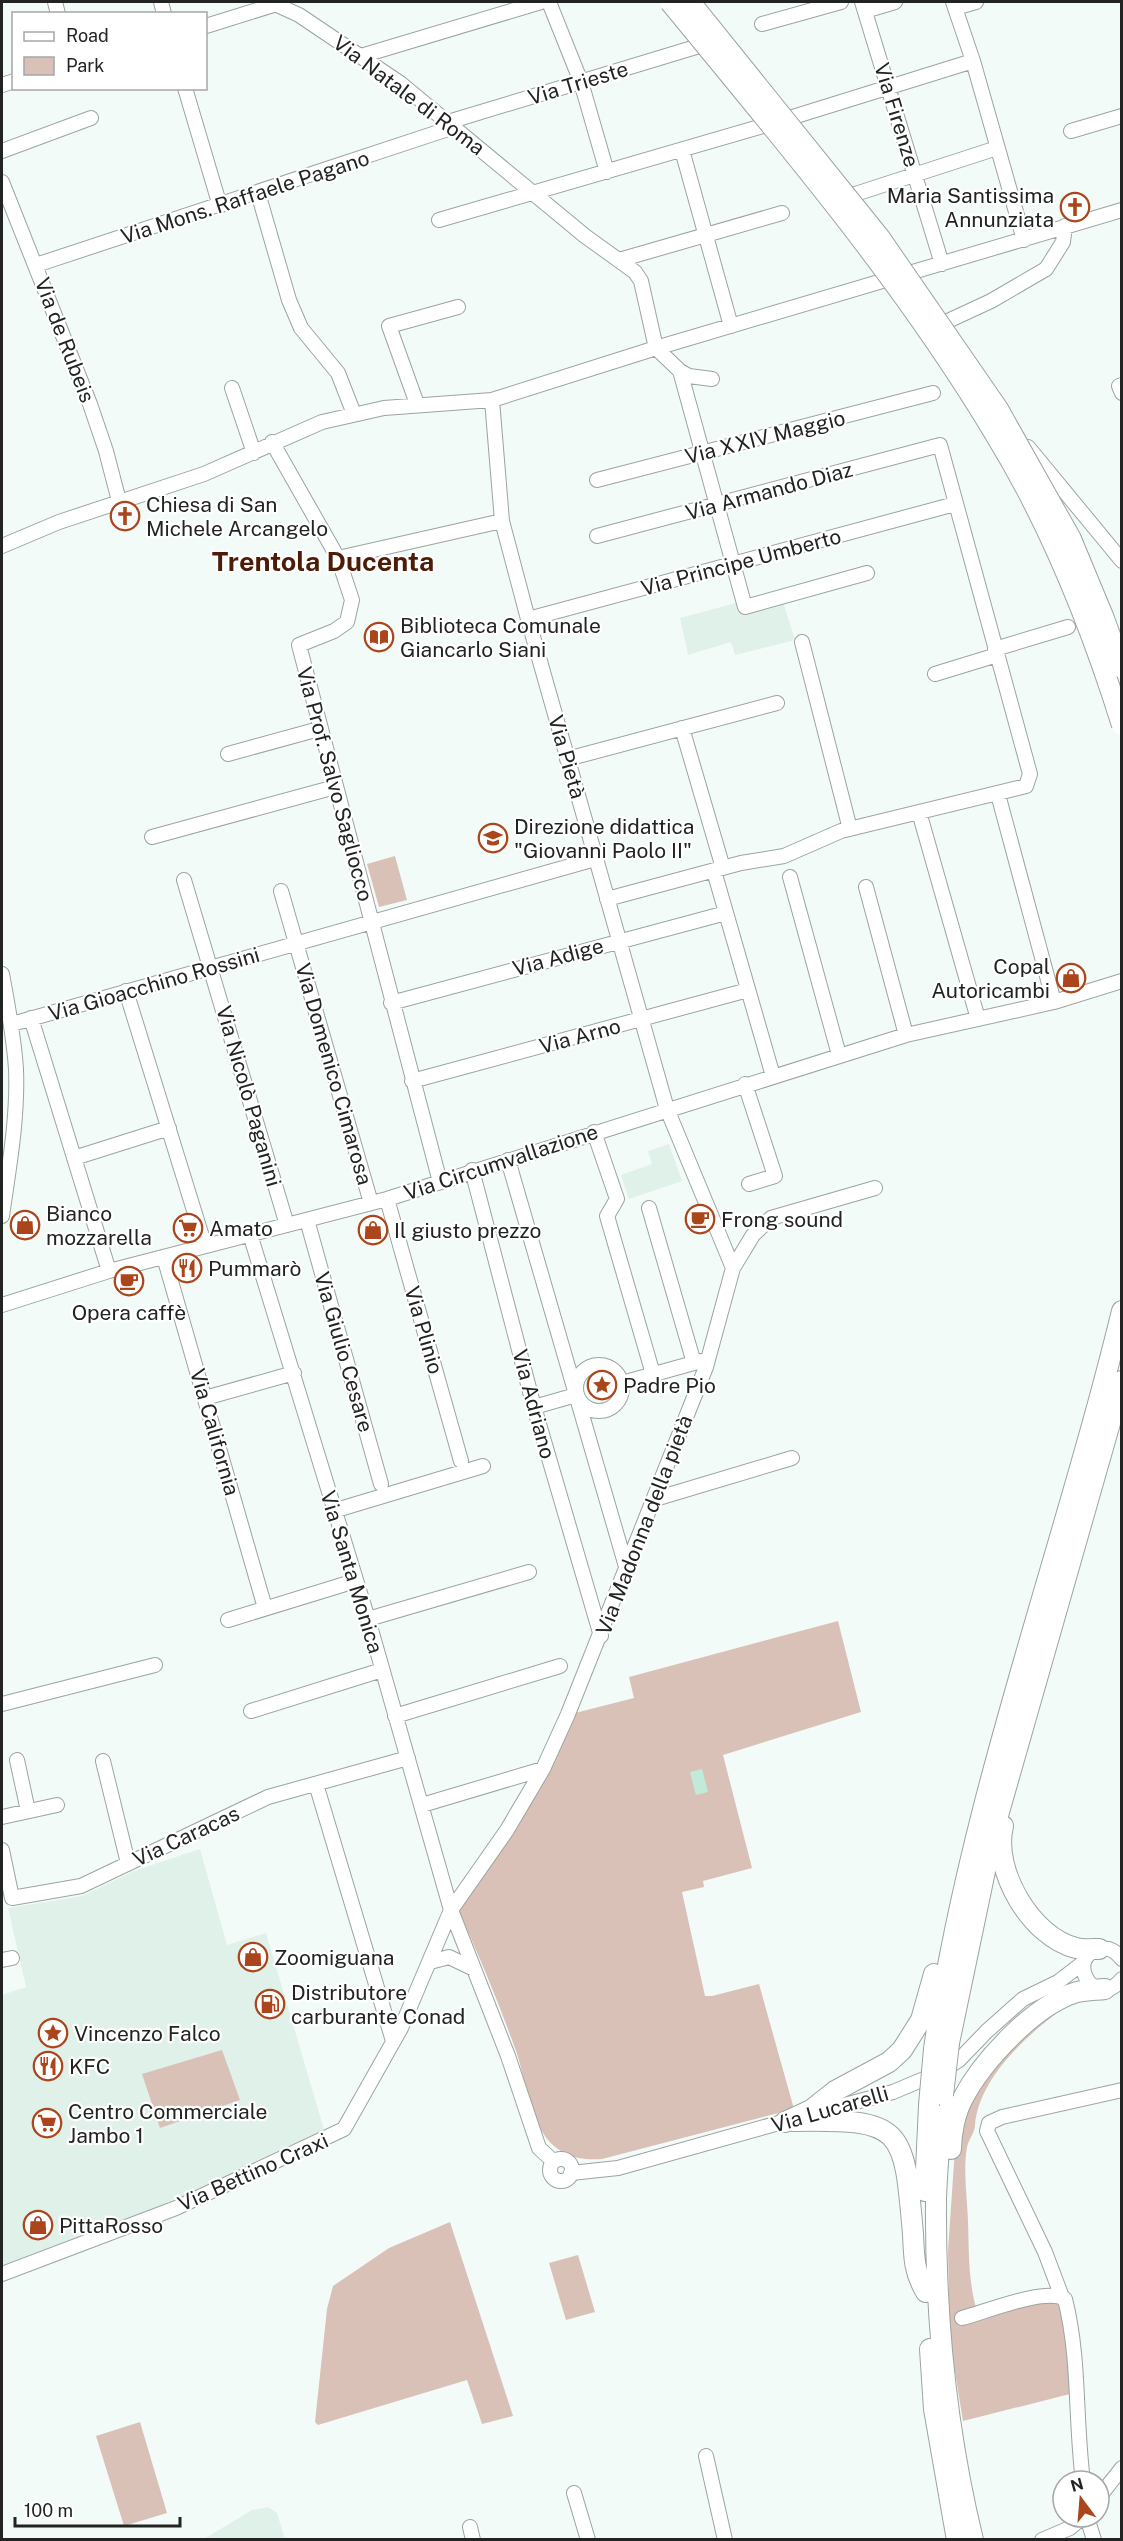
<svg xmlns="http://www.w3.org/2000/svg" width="1123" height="2541" font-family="'Public Sans',sans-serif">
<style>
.built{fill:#e0f1e9}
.green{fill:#dac1b8}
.water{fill:#c2ead8}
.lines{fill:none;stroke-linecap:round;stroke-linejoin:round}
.minor-casing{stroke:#9ca4a0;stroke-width:16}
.highway-casing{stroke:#9ca4a0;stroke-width:22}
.minor{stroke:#fff;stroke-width:14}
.highway{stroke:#fff;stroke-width:20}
.highway-bridge-casing{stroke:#9ca4a0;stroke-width:22;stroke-linecap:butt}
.highway-bridge{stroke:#fff;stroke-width:20}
.labels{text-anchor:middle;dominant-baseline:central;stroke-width:4.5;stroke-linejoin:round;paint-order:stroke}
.street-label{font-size:21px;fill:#212422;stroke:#fff}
.poi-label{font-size:21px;fill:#212422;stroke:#fff;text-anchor:start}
.district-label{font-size:27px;font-weight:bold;fill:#4d1c08;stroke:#fff}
</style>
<rect width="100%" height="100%" fill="#f2fbf7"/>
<path class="built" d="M783 602 795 640 735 655 731 642 688 655 680 618 736 603 740 613Z
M669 1144 682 1181 629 1199 621 1175 652 1164 648 1151Z
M200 1849 227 1945 266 1933 325 2133 75 2243 2 2267V1995L26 1987 8 1908 82 1896 134 1871Z
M268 2507 277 2513 285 2539H204L252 2510Z"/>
<path class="green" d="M395 856 407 900 379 907 367 864Z
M838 1621 861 1712 723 1755 752 1868 703 1881 704 1887 682 1892 705 1996H712L759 1984 794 2109 602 2159C578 2161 557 2155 543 2133 528 2110 525 2077 516 2051 499 2003 479 1956 459 1911L575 1713 634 1698 629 1677Z
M1066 2006C1028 2034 979 2077 975 2125 975 2132 969 2139 967 2147 963 2169 967 2197 968 2220 969 2250 968 2282 977 2311L958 2317 960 2326 1047 2300C1052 2301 1056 2302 1059 2306 1071 2323 1069 2373 1070 2394L963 2421 950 2341 949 2298 948 2251 955 2148 969 2098 1016 2039Z
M222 2050 240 2100 160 2128 142 2074Z
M450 2222 513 2416 482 2424 467 2380 318 2425 315 2422 327 2309 333 2286 389 2248Z
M578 2255 595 2312 566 2320 549 2263Z
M140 2422 167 2513 124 2526 96 2436Z"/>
<path class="water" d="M702 1769 708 1792 696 1795 690 1772Z"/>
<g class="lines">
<g class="minor-casing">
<path id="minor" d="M55 2 58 14
M161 2 164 14
M549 2 581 82 607 172
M862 2 942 264
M953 2 973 61 1024 240
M277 5 299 15 400 83 585 236 635 272 641 281 656 348
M955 8 976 2
M865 11 895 2
M762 24 841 2
M206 26 283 2
M361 56 541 2
M2 85 14 81
M185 88 220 206
M448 122 709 43
M1071 131 1122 116
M682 150 731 326
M2 151 91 118
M2 182 90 404 106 451 119 501
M258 193 289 300 301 328 338 373 354 414
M840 199 997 148
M439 220 780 121 973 61
M619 260 782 213
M36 265 454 127
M937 326 991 301 1046 269 1063 242 1065 226
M656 348 680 371 745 607 867 573
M680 371 689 376 712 379
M1122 385 1119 386 1122 393
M232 388 254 453
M417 404 389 326 458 307
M272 442 338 558 352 600 347 622 334 631 299 645 440 1182
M1028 447 1122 561
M597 480 933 393
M597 536 940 445 1030 774 1026 786 841 831 784 856 741 863 607 899
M2 546 59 522 204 474 322 422 384 408 492 400 656 348 1122 210
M338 558 502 521
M528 619 955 504
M802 642 850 829
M995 649 1068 627
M935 674 997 655
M682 728 723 868
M228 754 319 729
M567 759 777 703
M999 798 1054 1002
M919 812 978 1019
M152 837 335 787
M714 871 773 1076
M790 877 839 1055
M184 880 287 1225
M866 887 906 1035
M281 891 371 1203
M2 974C8 1006 14 1037 16 1069 18 1118 9 1167 2 1216
M126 991 205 1246
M391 1003 726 913
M31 1018 109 1271
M12 1024 595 859
M412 1081 748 990
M745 1084 775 1176 749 1184
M594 1132 617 1199 607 1216 653 1374
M74 1158 169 1128
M508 1160 627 1570
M472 1170 534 1407 601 1636
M387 1199 461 1461
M649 1208 694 1363
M307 1220 381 1484
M250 1234 368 1619 451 1910 508 2056 539 2148 553 2161
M164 1257 265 1608
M733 1268 753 1235 771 1218 875 1188
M2 1305 109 1271 387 1199 906 1035 1054 1002 1122 981
M576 1388a23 23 0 1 1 46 0a23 23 0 1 1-46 0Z
M622 1383 701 1361
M205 1398 294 1373
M534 1407 576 1395
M655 1499 792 1458
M333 1511 483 1466
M368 1619 529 1572
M228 1620 355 1581
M2 1704 155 1665
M251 1711 382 1670
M395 1716 560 1666
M17 1760 28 1811
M103 1761 128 1863
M316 1784 393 2041
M422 1805 543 1769
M2 1817 57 1805
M2 1850 12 1898 81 1886 268 1797 408 1758
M1122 1959C1116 1952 1110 1947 1101 1949 1063 1955 1094 2013 1122 1979
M2 1960 12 1958
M430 1962 449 1957 474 1969
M811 2114 893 2092 938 2073 959 2060 987 2031 1023 1999 1058 1982 1084 1962
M550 2170a11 11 0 1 1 22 0a11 11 0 1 1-22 0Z
M571 2173 618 2168 793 2119
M2 2274 176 2208 344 2129 401 2028 451 1910 507 1830 543 1769 568 1714 706 1367 733 1268 667 1109 528 619 502 521 492 400
M1062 2297 1045 2252 987 2131 989 2123 1002 2117 1122 2090
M962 2318C986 2312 1045 2287 1065 2299 1080 2358 1075 2420 1083 2481
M706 2456 725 2540
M574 2493 588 2540
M1099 2497 1122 2468
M1087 2517 1094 2540
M470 2527 473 2540
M1042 2540 1070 2528 1083 2517"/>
</g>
<g class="highway-casing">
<path id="highway" d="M1003 1826C992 1870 1031 1937 1076 1948 1083 1950 1092 1949 1099 1949
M949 2043 993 1833 1122 1381
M934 2049C970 1797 1062 1557 1122 1311
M943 2095C941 2129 937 2165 936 2199 935 2313 946 2429 973 2540
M793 2121C903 2119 904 2126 913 2234 914 2258 914 2272 926 2292
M785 2122 811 2110 835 2091 889 2062 902 2050 921 2020 934 1974
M951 2149C951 2134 955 2114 962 2100 982 2061 1034 2005 1077 1992 1086 1990 1096 1990 1105 1989
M925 2191 929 2105
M930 2349 934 2409 957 2540"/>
</g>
<use href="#minor" class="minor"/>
<use href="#highway" class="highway"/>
<g class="highway-bridge-casing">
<path id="highway-bridge" d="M670 2C784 141 902 279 995 434 1051 525 1090 623 1122 725
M690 2 880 238 998 409 1071 539 1103 616 1122 668
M943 2095 949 2043
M929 2105 934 2049"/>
</g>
<use href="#highway-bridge" class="highway-bridge"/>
</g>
<defs>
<g id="church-ring" transform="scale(1.5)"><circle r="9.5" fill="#fff" stroke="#ab451b" stroke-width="1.5"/><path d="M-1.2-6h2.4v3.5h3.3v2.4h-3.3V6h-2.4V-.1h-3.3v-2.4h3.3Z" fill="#ab451b"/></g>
<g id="library-ring" transform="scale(1.5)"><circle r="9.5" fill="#fff" stroke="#ab451b" stroke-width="1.5"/><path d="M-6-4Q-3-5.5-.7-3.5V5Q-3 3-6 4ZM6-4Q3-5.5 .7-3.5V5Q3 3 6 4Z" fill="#ab451b"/></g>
<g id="school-ring" transform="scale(1.5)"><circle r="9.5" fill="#fff" stroke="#ab451b" stroke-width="1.5"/><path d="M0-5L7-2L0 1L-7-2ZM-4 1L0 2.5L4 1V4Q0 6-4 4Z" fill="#ab451b"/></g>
<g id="shop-ring" transform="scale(1.5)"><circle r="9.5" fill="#fff" stroke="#ab451b" stroke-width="1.5"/><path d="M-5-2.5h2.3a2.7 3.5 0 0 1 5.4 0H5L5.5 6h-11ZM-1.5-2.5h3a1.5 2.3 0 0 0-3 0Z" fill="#ab451b"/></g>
<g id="cafe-ring" transform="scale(1.5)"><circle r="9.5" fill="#fff" stroke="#ab451b" stroke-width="1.5"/><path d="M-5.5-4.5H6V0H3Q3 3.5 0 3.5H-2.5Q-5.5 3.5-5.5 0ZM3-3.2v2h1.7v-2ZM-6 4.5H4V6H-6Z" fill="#ab451b"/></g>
<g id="supermarket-ring" transform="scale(1.5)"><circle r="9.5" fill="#fff" stroke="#ab451b" stroke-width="1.5"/><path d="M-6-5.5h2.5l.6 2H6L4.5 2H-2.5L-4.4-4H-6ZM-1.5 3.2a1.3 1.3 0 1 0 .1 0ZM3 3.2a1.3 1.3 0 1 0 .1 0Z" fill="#ab451b"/></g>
<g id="restaurant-ring" transform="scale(1.5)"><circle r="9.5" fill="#fff" stroke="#ab451b" stroke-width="1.5"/><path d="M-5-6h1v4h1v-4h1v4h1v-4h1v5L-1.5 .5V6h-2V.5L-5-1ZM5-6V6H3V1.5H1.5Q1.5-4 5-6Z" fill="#ab451b"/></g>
<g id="sight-ring" transform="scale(1.5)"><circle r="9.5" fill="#fff" stroke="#ab451b" stroke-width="1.5"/><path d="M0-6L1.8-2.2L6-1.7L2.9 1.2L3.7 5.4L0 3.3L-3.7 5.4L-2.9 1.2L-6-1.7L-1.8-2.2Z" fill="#ab451b"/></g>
<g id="fuel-ring" transform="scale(1.5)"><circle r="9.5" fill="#fff" stroke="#ab451b" stroke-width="1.5"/><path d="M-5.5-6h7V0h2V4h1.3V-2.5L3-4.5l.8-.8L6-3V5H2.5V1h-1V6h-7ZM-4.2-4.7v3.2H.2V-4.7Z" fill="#ab451b"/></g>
</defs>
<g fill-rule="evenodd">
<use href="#church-ring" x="1075" y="207"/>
<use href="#church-ring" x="125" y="516"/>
<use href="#library-ring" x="379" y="637"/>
<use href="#school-ring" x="493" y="838"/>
<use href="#shop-ring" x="1071" y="978"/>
<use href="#cafe-ring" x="700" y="1219"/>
<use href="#shop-ring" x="25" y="1225"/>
<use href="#supermarket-ring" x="188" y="1228"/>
<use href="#shop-ring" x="373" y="1230"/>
<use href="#restaurant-ring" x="187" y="1268"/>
<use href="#cafe-ring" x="129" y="1281"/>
<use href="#sight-ring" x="602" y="1385"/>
<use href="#shop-ring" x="253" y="1957"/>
<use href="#fuel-ring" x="270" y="2004"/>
<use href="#sight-ring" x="53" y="2033"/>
<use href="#restaurant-ring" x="48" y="2066"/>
<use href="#supermarket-ring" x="47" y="2123"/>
<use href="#shop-ring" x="38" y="2225"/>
</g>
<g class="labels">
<g class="street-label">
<text transform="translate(578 83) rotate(-17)">Via Trieste</text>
<text transform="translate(409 95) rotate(37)">Via Natale di Roma</text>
<text transform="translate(897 115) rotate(73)">Via Firenze</text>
<text transform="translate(245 197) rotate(-18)">Via Mons. Raffaele Pagano</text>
<text transform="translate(65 340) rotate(69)">Via de Rubeis</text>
<text transform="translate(765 437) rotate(-14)">Via XXIV Maggio</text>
<text transform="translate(769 491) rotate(-15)">Via Armando Diaz</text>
<text transform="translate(741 562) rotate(-15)">Via Principe Umberto</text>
<text transform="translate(567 757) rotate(74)">Via Pietà</text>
<text transform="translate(335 784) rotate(75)">Via Prof. Salvo Sagliocco</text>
<text transform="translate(558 957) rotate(-15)">Via Adige</text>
<text transform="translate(154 984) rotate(-16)">Via Gioacchino Rossini</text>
<text transform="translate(580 1036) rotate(-15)">Via Arno</text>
<text transform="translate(334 1074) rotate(74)">Via Domenico Cimarosa</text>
<text transform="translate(249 1096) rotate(74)">Via Nicolò Paganini</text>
<text transform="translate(501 1162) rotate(-18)">Via Circumvallazione</text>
<text transform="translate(424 1330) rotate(74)">Via Plinio</text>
<text transform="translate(344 1352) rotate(74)">Via Giulio Cesare</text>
<text transform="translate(534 1404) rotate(75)">Via Adriano</text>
<text transform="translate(215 1432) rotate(74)">Via California</text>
<text transform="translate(644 1525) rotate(-69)">Via Madonna della pietà</text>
<text transform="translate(352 1572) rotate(73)">Via Santa Monica</text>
<text transform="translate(186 1836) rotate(-25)">Via Caracas</text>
<text transform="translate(830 2109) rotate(-16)">Via Lucarelli</text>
<text transform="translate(253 2172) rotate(-24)">Via Bettino Craxi</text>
</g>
<g class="poi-label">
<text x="1054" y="195" text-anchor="end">Maria Santissima<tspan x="1054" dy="24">Annunziata</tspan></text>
<text x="146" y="504">Chiesa di San<tspan x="146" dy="24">Michele Arcangelo</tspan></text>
<text x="400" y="625">Biblioteca Comunale<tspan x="400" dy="24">Giancarlo Siani</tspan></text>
<text x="514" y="826">Direzione didattica<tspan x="514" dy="24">"Giovanni Paolo II"</tspan></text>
<text x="1050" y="966" text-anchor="end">Copal<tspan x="1050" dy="24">Autoricambi</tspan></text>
<text x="46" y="1213">Bianco<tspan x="46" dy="24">mozzarella</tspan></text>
<text x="721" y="1219">Frong sound</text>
<text x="209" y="1228">Amato</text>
<text x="394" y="1230">Il giusto prezzo</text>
<text x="208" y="1268">Pummarò</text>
<text x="129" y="1312" text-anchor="middle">Opera caffè</text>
<text x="623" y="1385">Padre Pio</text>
<text x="274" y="1957">Zoomiguana</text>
<text x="291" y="1992">Distributore<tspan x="291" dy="24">carburante Conad</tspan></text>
<text x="74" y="2033">Vincenzo Falco</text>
<text x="69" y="2066">KFC</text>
<text x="68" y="2111">Centro Commerciale<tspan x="68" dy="24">Jambo 1</tspan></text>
<text x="59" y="2225">PittaRosso</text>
</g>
<g class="district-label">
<text x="323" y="561">Trentola Ducenta</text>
</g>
</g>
<rect width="1123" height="2541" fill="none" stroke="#212422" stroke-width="6"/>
<rect x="12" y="12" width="195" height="78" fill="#ffffff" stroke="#a6a7a7" stroke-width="1.5"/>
<rect x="24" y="32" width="30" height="9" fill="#ffffff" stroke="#a6a7a7" stroke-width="1.5"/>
<text x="66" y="42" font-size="18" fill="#212422">Road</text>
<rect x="24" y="57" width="30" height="18" fill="#dac1b8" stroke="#a6a7a7" stroke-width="1.5"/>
<text x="66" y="72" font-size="18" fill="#212422">Park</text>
<g transform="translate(1081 2499) rotate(344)"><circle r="28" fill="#ffffff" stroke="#a6a7a7" stroke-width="1.5"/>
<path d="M0-4.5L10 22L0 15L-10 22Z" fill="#ab451b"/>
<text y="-9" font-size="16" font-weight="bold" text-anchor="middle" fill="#212422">N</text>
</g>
<path d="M15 2517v9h165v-9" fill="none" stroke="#212422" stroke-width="3"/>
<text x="24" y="2517" font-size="18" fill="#212422" stroke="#ffffff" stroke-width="4.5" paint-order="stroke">100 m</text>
</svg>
